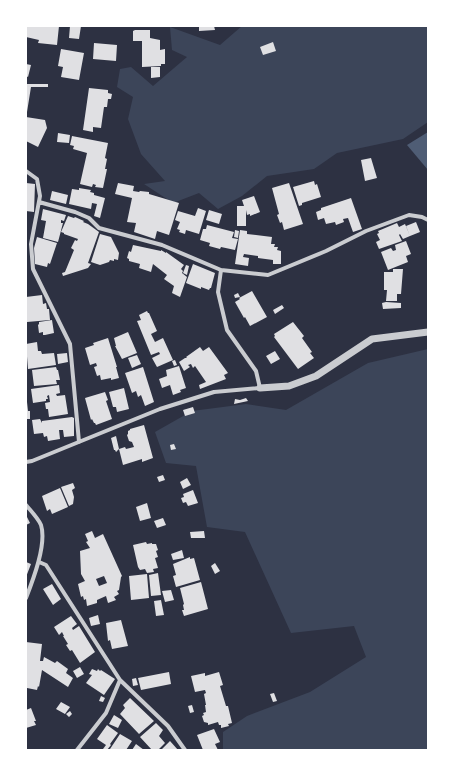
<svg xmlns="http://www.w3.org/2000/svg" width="454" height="776" font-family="Overpass,sans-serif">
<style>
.green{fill:#3c4559}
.water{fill:#4f5d75}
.building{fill:#e0e0e3;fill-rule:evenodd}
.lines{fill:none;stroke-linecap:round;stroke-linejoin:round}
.minor{stroke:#caccd0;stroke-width:4}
.tertiary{stroke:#caccd0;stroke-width:7}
</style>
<rect width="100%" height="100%" fill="#2d3142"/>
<path class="green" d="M242 26H428V122L403 139 337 153 314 169 267 176 242 196 218 209 199 193 173 203 144 184 165 181 141 154 128 119 133 97 117 87 120 69 131 67 153 86 187 57 172 50 170 27 220 45Z
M428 349V750H223V732L247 716 310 692 366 657 354 626 291 633 245 532 207 527 196 466 166 463 155 432 192 411 246 404 286 410 368 363Z"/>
<path class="water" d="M428 132V170L407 145Z"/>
<path class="building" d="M26 26H59L57 45 38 43 39 40 26 37Z
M70 26H81L79 39 69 38Z
M199 26H214L215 30 199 31Z
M135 30H150V38L160 40V50L165 49V64H161V66L142 67V41H133V31Z
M273 42 276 51 263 55 260 47Z
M94 43 117 45 116 61 93 59Z
M61 49 84 53 79 80 61 77 63 67 58 66Z
M26 64 31 65 28 77 26 76Z
M151 67H160V77L151 78Z
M26 84H48V87H31L27 112Z
M89 88 108 90V93L112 94 111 99H108L107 107H104L101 128 93 127V132L83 130Z
M26 117 45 120 47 128 38 147 26 141Z
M58 133 70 135 69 143 57 142Z
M72 136 108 143 105 158 107 159 105 169H107L103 188 95 187 96 185 93 184 92 187 80 184 87 153 73 149 74 146 70 145Z
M371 158 377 178 365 181 361 160Z
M314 181 315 185 317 184 321 197 302 203V205L299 206 293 187Z
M26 183 35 184 34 212 26 211Z
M118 183 134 186 133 191 139 192 140 191 149 192V194L179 203 169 235 157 231 155 239 134 232 136 223 127 222 132 198 115 194Z
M289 183 303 224 284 230 282 222 280 223 277 215 279 214 272 188Z
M79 188 91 190 90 192 94 193V195L105 198 100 218 94 216 97 204 92 203 91 209 69 204 72 189 79 190Z
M52 191 68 195 66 204 50 200Z
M254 196 260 212 250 216V214L247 215 246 210V226H237V206H244L242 200Z
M351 198 362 229 353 232 348 218 343 219 344 222 336 225 335 222 326 224 324 218 318 220 316 212 321 210V208Z
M198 208 206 211 199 234 186 230 185 234 179 232 180 230 177 229 180 222 175 220 178 211 195 216Z
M43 209 66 215 64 221 61 220V223H63L58 242 43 238 46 221 41 220Z
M209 210 222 214 219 224 206 220Z
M68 216 74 218 75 217 84 221 83 222 88 224 99 232 88 263 91 264 88 268 63 276 62 273 65 272 74 250 71 248 75 240 77 241 78 239 64 234V233L61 232Z
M416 222 420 232 410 236 406 226Z
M397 223 399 227 405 224 410 236 403 239 400 234 399 235 402 241 379 249 376 242 380 240 377 234 379 233 378 231Z
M207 225 234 232 232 238 238 239 235 250 221 247 220 249 209 246 210 243 200 240 203 229H206Z
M235 230 239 231 238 238 234 237Z
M240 230 247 231V234L272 237 271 244H275L274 247H278L277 250 281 251V264H273V260L258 258V256L244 254 243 257 249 258 248 266 235 264Z
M100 234 111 237 119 253 118 260 114 259V261L110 260 109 262 100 265 91 262Z
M37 237 57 243 50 264 48 263 47 267 35 264 34 248Z
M406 241 411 254 406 256 408 262 388 270 381 252 391 248 393 251 396 250 395 245Z
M133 245 161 251V250L166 253V252L184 265 181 269 183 271 182 273 187 277 180 297 172 293 174 286 164 279 167 275 153 264 151 272 139 268 140 264 129 261V259L127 258 129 251 131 252Z
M193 264 215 273 211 288H210L209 290 201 287V289L186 283Z
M186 265 189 266 187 275 183 273Z
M393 269H403L401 294H397V301H386L387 290H384V272H393Z
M252 291 267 317 250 326 245 317 244 318 235 302 240 299 239 298Z
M238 293 240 297 235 298 234 295Z
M42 295 43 304 46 303 47 309H49L50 320 27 322 26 297Z
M386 302 401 303V308L383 309 382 303Z
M282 305 284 308 275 314 273 310Z
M147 311 148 313H149L157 331 151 334 155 342 163 338 173 360 157 367 152 358 160 354 159 352 151 355 137 321 141 320 139 315Z
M52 320 54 333 45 335H43V332L39 333 38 325 39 324V322Z
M293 322 304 336 302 338 312 352 310 353 314 358 298 369 274 337 275 336 274 334Z
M128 332 137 353 122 359 115 346H116L114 338Z
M108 338 117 367H116L119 378 111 380V378L101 380 100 375 97 376 94 367 97 366 96 363 90 365 85 348 94 345 93 343Z
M37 342 38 351H41L42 354 54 353 56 365 28 369 26 344Z
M200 347 203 351 209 347 228 373 224 375 226 379 200 389 199 385 206 382 195 366 193 368 191 364 188 365 190 367 184 371 179 362 185 358H187L186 357Z
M275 351 280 359 271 364 266 356Z
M67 353 68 362 58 364 57 354Z
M137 355 141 364 132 368 128 358Z
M175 360 177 365 174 366 172 361Z
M179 366 186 388 180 390 181 392 173 395 170 385 162 388 159 379 167 376 166 370Z
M56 367 57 370H58L60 380H56L57 384 34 386 32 370Z
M143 367 154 402 145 406 141 395 138 397 136 391 132 393 125 373Z
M59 385 60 393 56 394 57 396 65 395 68 414 49 417 48 409H46L45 403 50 402 49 395 47 396 48 399H46V401L33 403 31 389Z
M124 388 129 409 117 412 116 407H113L109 392Z
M105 392 108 400 106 401 112 419 96 425 95 423H94L92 419 91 420 85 398Z
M246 398 248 401 234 404 235 399 240 400Z
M26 402H27L28 411H30V419H26Z
M193 407 195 413 185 416 183 410Z
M72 417 74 418V436L64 437 63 430H59L60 439 48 441 47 436 44 437 43 433 34 434 32 420 40 419 42 423V421Z
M144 425 153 458 142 462V459L123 465 119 449 125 447 126 449 134 447 132 442 129 441 127 435 128 434V431L130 430V429Z
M116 436 119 449 116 452 115 450H114L111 438Z
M174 444 176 449 171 450 170 445Z
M163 475 165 480 159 482 157 477Z
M187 478 191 485 183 489 180 482Z
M73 483 75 488 72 490 74 497 73 504 69 506 61 487Z
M60 488 68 507 52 514 50 509 47 511 42 496Z
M193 490 198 503 188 506 186 502 183 503 181 498 184 497 183 494Z
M147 503 151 518 140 521 136 507Z
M26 515 30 523 26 525Z
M163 518 166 525 157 528 154 521Z
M92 531 95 538 103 534 122 576 121 577 119 590 117 591 119 594 114 597 116 600 108 603 106 596 97 600V603L87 606 86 599 84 600 83 596 81 597 78 584 85 581 81 574 80 551 90 548 86 542 88 541 85 534ZM104 576 107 583 99 586 96 579Z
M204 531 205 538H191L190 532Z
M146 542 147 544 152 543V544H156L158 550 156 551 158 557 155 558 158 568 153 569 154 572 147 573 145 569 140 570 138 567 133 545Z
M182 550 184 558 173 560 171 554Z
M190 557V559L194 558 200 580 176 587 173 576 176 575 173 564Z
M26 562 31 564 26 577Z
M215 563 220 571 215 574 211 566Z
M158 573 161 595 151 596 149 575Z
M147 574 149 598 131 600 129 576Z
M201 582 208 609 184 616 182 610H184L183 605 184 604 180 588Z
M52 584 61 599 53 605 43 589Z
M171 590 174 600 165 602 162 591Z
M161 600 164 615 156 616 154 601Z
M98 615 100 624 91 626 89 618Z
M71 616 77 624 72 628 73 630 79 626 95 652 80 663 72 650 70 651 66 645 68 644 63 636H64L62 632 59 635 54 627Z
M121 620 128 646 112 649 110 640 108 641 106 623Z
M26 642 42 644 40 661H43L44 657 55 663 57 661 68 669 66 673 73 678 68 687 42 670 39 687 38 686 37 690 27 688Z
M80 667 84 674 77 678 73 671Z
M92 669 97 671 98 669 100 671 101 670 115 679 104 695 86 683 92 675 89 674Z
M169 672 171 684 141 690 138 678Z
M219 672 223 685 220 686 226 706H228L232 723 228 724 229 726 221 728V725H219L218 722 208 725V723L204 722 202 716 204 715 203 713 206 712 205 705H206L204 694 206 693 205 690 195 692 191 676 205 673V676Z
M136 678 138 685 133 686 132 679Z
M274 693 277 701 273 702 270 694Z
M101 696 105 698 103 702 99 701Z
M130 698 154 721 139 734 120 714 125 708 123 705Z
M61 702 70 707 65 714 56 709Z
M192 705 194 712 190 713 188 706Z
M31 708 36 721H34L36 725 26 728V710Z
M70 711 72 714 69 717 66 714Z
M114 715 122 720 118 728 109 724Z
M156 723 163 730 159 736 165 743 158 750H152L140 737Z
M107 725 118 733 110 744 111 745 107 750H104L103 749 106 745 97 739Z
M214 729 220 742 215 744 218 750H203L197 735Z
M120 734 132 741 126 750H112L110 749Z
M170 741 178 750H161Z
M136 744 144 750H132Z"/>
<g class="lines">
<path class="minor" d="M26 171 37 179 40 196 31 244 33 269 70 344 79 442
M39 202 75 212 89 218 99 228 162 245 221 270 268 275 326 251 366 231 409 215 422 217 428 220
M26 462 32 461 160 409 214 392 260 388 256 371 227 330 218 292 221 270
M26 505C30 510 38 518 41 525 47 544 33 580 26 598
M39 562 46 565 120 680 106 713 77 750
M120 680 168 726 185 750"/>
<path class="tertiary" d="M260 388 289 386 316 376 372 339 428 332"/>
</g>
<rect width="454" height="776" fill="none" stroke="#ffffff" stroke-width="54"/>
</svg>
